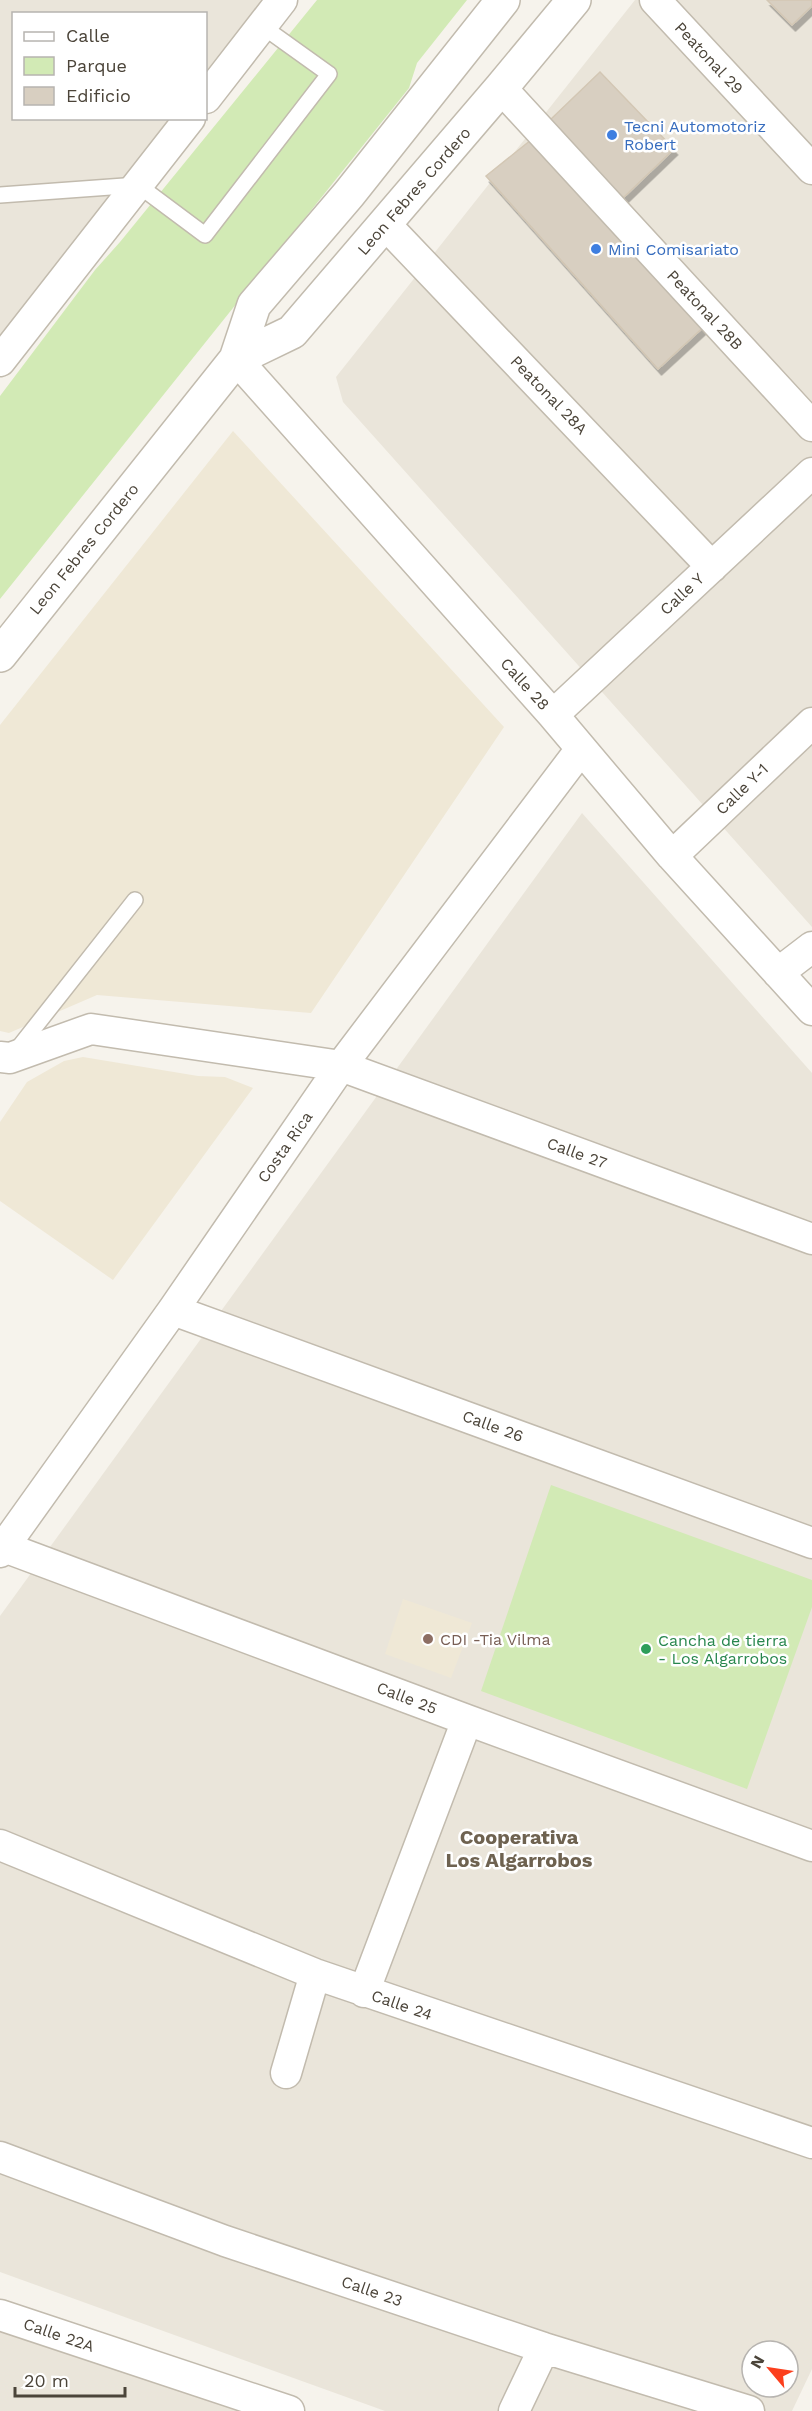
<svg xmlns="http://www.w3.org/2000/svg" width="812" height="2411" font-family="'Work Sans',sans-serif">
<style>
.residential{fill:#eae5da;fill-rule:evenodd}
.education{fill:#efe8d6}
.park{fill:#d2eab5}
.building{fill:#d8cfc1;stroke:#d3c7b4;stroke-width:1.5;filter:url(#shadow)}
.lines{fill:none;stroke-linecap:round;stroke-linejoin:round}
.service-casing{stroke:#c2bbae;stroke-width:18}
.minor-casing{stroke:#c2bbae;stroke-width:33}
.tertiary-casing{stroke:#c2bbae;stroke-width:36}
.service{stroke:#fff;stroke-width:15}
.minor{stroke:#fff;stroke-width:30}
.tertiary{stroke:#fff;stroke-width:33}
.shop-dot{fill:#3f7fe0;stroke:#fff;stroke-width:2}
.education-dot{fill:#8d6e63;stroke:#fff;stroke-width:2}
.leisure-dot{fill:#2e9e5b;stroke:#fff;stroke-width:2}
.labels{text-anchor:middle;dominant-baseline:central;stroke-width:5;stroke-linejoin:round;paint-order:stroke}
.street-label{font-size:16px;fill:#4b4439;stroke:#fff}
.shop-label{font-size:16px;fill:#366cbe;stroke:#fff;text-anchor:start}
.education-label{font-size:16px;fill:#785e54;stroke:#fff;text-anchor:start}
.leisure-label{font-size:16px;fill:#27864d;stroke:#fff;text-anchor:start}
.quarter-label{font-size:20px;font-weight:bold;fill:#6e6250;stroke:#fff}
</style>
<defs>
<filter id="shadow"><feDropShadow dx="3.5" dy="6" stdDeviation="0" flood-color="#0004"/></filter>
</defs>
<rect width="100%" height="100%" fill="#f6f3ec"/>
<path class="residential" d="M0 0H282L206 98V14H14V118L190 119 0 361Z
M635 0H812V927L343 402 336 377Z
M582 813 812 1073V2369L792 2411H385L0 2272V1616ZM752 2351H788V2387H752Z
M0 2320 242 2411H0Z"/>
<path class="education" d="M233 431 504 727 311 1013 97 995 9 1033 0 1031V725Z
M83 1057 198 1076 225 1077 253 1088 113 1280 0 1201V1122L27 1082 64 1061Z
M403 1599 472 1623 451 1678 385 1654Z"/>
<path class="park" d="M317 0H467L417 63 409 88 0 599V396L95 270 120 242Z
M551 1485 812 1580V1607L747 1789 481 1691Z"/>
<path class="building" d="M767 0H812V6L792 25Z
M600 72 674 149 623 198 549 121Z
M536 136 709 322 658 369 486 176Z"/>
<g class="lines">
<g class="service-casing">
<path id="service" d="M0 195 138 185 205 235 329 74 262 26
M16 1051 135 900"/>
</g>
<g class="minor-casing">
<path id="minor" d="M655 0 812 169
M501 88 812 426
M206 98 282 0
M385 224 712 567
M236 359 553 715 672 856 812 1010
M0 361 190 118
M553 715 812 473
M672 856 812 723
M778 973 812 947
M0 1057 10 1058 91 1029 341 1066 812 1239
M173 1310 812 1543
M4 1547 467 1720 812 1846
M0 1552 173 1310 341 1066 581 749
M0 1845 315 1974 812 2143
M364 1992 467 1720
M286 2073 315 1974
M0 2157 225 2241 544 2348 749 2411
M0 2315 289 2411
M514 2411 544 2348"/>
</g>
<g class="tertiary-casing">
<path id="tertiary" d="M236 359 292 332 501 88 574 0
M0 655 236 359 254 305 349 194 503 0"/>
</g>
<use href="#service" class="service"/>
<use href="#minor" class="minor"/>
<use href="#tertiary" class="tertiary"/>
</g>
<g class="shop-dot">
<circle cx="612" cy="135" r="6"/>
<circle cx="596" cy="249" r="6"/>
</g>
<circle class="education-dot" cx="428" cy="1639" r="6"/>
<circle class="leisure-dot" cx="646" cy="1649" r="6"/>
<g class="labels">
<g class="street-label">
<text transform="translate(709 58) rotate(47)">Peatonal 29</text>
<text transform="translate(414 191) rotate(-49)">Leon Febres Cordero</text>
<text transform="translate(705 310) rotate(47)">Peatonal 28B</text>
<text transform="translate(549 395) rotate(46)">Peatonal 28A</text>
<text transform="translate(84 549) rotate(-51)">Leon Febres Cordero</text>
<text transform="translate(682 594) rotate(-43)">Calle Y</text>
<text transform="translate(525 684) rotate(48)">Calle 28</text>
<text transform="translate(742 789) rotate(-44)">Calle Y-1</text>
<text transform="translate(285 1147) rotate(-55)">Costa Rica</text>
<text transform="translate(577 1153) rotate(20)">Calle 27</text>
<text transform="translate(493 1426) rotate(20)">Calle 26</text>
<text transform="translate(407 1698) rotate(21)">Calle 25</text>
<text transform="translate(402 2005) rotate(19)">Calle 24</text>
<text transform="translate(372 2291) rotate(19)">Calle 23</text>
<text transform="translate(59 2335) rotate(19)">Calle 22A</text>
</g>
<g class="shop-label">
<text x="624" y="126">Tecni Automotoriz<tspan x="624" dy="18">Robert</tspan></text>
<text x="608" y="249">Mini Comisariato</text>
</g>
<g class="education-label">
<text x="440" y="1639">CDI -Tia Vilma</text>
</g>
<g class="leisure-label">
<text x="658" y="1640">Cancha de tierra<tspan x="658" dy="18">- Los Algarrobos</tspan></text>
</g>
<g class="quarter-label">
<text x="519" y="1837">Cooperativa<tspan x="519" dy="23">Los Algarrobos</tspan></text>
</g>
</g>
<rect x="12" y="12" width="195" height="108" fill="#ffffff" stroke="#b7b4b0" stroke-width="1.5"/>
<rect x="24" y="32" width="30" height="9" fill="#ffffff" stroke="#b7b4b0" stroke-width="1.5"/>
<text x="66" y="42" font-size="18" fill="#4b4439">Calle</text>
<rect x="24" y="57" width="30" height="18" fill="#d2eab5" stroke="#b7b4b0" stroke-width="1.5"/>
<text x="66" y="72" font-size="18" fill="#4b4439">Parque</text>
<rect x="24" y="87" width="30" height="18" fill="#d8cfc1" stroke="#b7b4b0" stroke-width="1.5"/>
<text x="66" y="102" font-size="18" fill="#4b4439">Edificio</text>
<g transform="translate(770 2369) rotate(299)"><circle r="28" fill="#ffffff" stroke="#b7b4b0" stroke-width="1.5"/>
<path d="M0-4.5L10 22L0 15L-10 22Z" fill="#fc3f1d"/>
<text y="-9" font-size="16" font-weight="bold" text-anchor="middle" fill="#4b4439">N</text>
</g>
<path d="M15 2387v9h110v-9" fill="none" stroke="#4b4439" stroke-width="3"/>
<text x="24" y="2387" font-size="18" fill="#4b4439" stroke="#ffffff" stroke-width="4.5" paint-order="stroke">20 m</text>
</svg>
